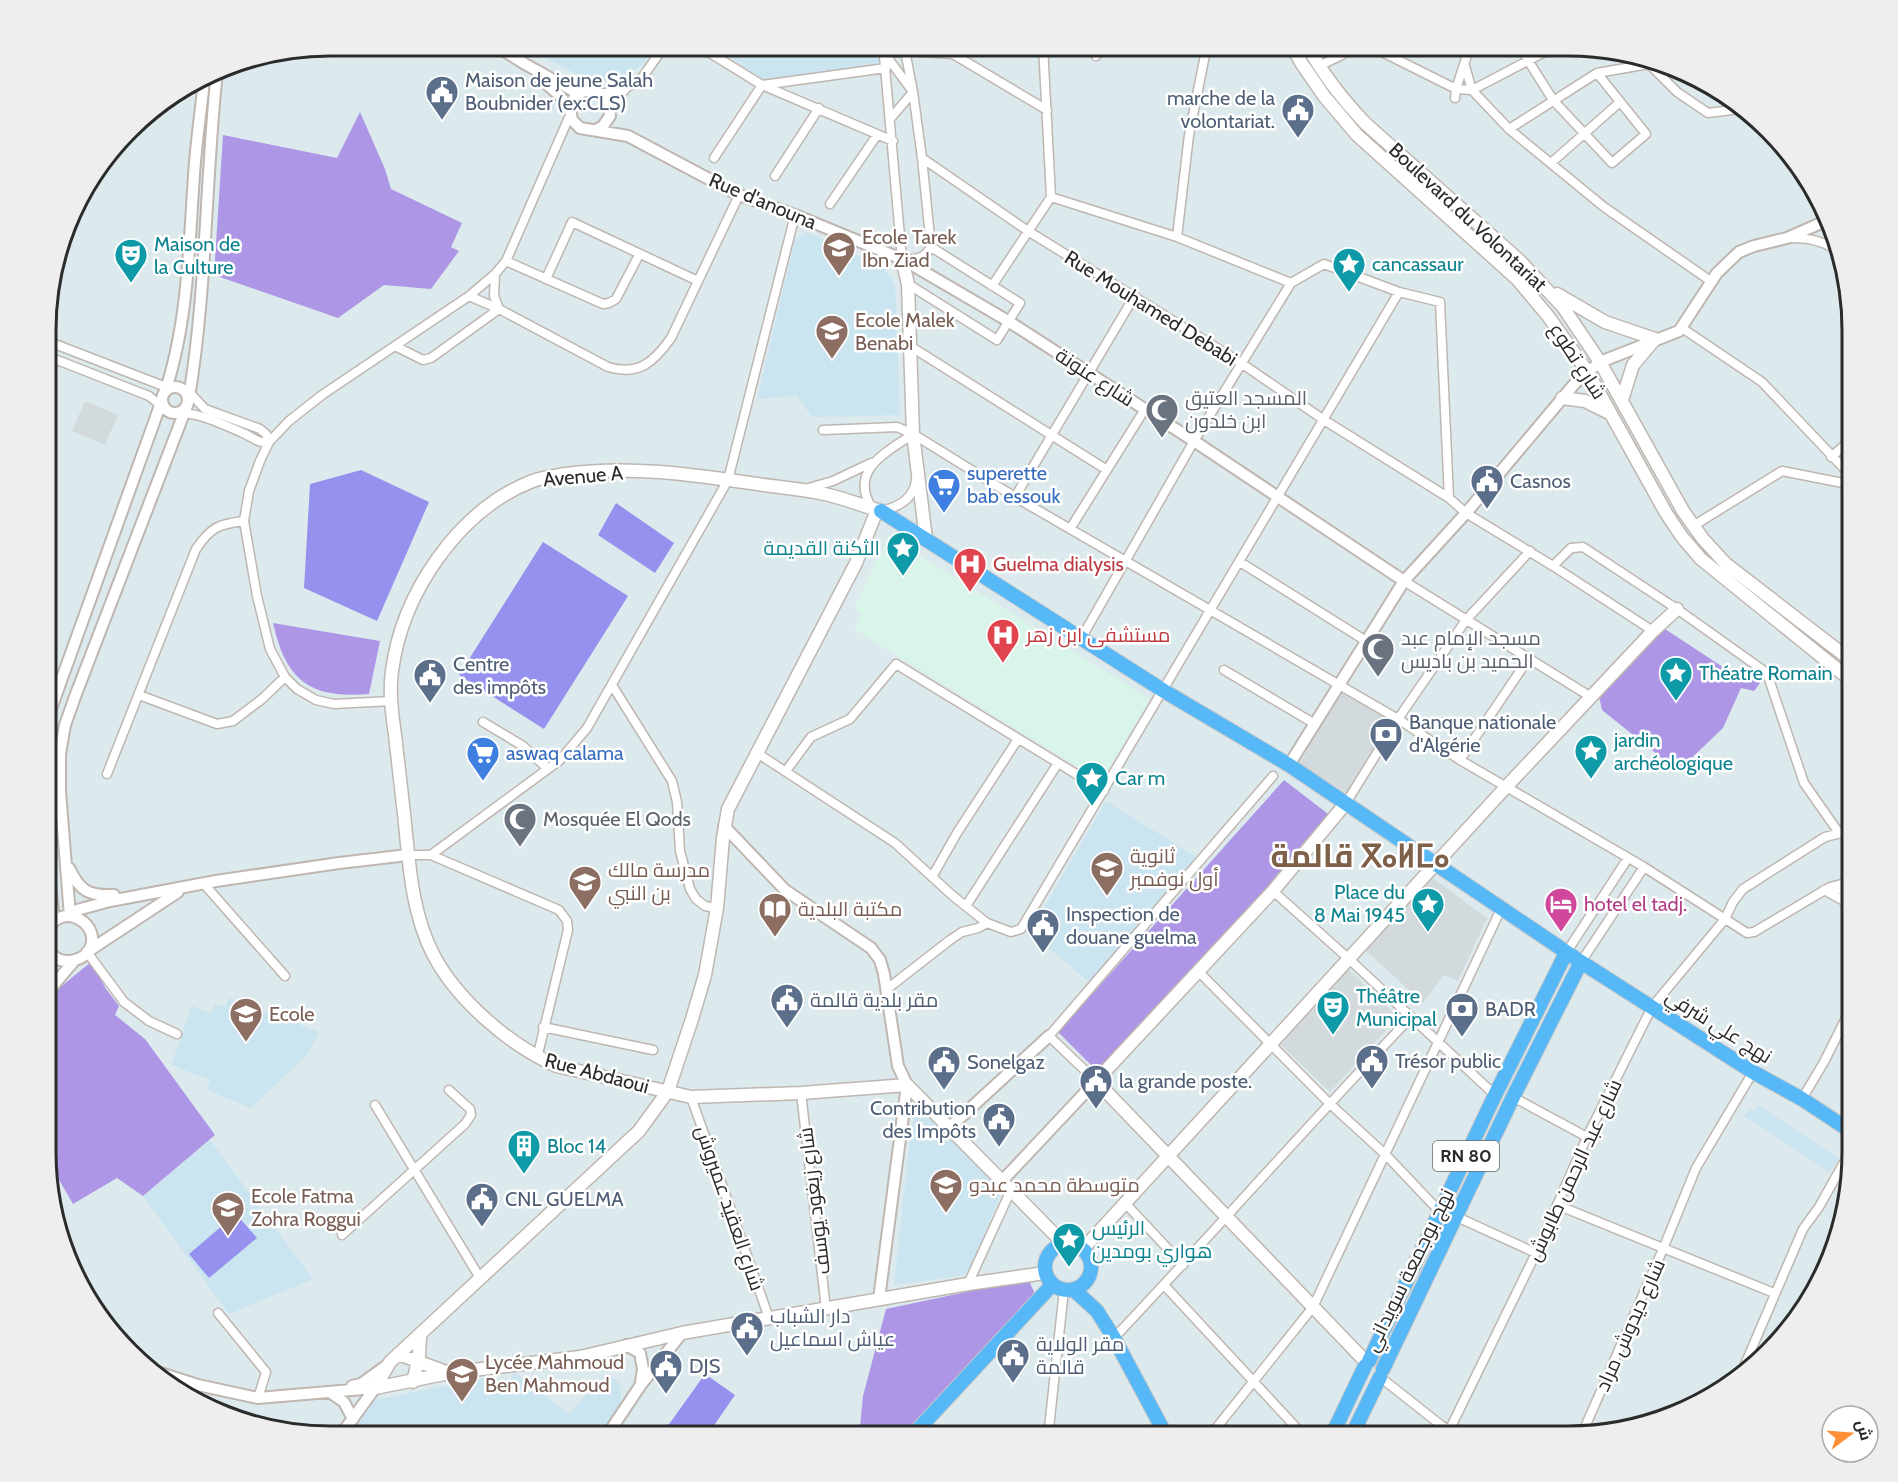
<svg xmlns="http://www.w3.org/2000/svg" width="1898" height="1482" font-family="Cabin,Cairo,'Noto Sans Tifinagh',sans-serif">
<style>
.education{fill:#cae4f0}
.medical{fill:#d9f4e9}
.green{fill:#ad96e6}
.pitch{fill:#9691ee}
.plaza{fill:#d3dadd}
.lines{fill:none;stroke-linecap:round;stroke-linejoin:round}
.minor-casing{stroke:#bfb6b0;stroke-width:11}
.tertiary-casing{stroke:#bfb6b0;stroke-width:14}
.secondary-casing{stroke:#bfb6b0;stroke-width:15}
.primary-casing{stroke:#c8c8c8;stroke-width:16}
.minor{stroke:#fff;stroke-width:8}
.tertiary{stroke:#fff;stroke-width:10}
.secondary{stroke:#fff;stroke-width:12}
.primary{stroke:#57b8f7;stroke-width:14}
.labels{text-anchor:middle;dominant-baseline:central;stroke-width:5;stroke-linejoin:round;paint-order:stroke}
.shield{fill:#fff;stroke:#6b6b6b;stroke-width:1.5}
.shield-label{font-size:18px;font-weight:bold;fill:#2b2b2b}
.service-label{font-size:20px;fill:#4e5e75;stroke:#fff;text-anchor:start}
.street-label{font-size:20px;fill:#2b2b2b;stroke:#fff}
.education-label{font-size:20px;fill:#785e54;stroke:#fff;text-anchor:start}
.culture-label{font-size:20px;fill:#0d838f;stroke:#fff;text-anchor:start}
.worship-label{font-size:20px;fill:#5b616d;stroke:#fff;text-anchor:start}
.shop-label{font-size:20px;fill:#366cbe;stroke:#fff;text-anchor:start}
.health-label{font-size:20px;fill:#be3a42;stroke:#fff;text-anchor:start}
.hotel-label{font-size:20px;fill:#b23c85;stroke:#fff;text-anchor:start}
.town-label{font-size:32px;font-weight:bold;fill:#7e6049;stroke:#fff}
.rim{fill:none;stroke:#2b2b2b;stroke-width:3}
</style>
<rect width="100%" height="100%" fill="#dceaed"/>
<path class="education" d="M551 45H654L643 65 611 82 598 78 582 77 544 57Z
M713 45H879L882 63 766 82Z
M807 232 887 269 885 272 893 279V284L895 285 900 415 812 417 797 396 757 399 795 240Z
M1106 801 1198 858 1089 982 1030 932Z
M229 998 319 1032 308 1054 251 1108 207 1090 210 1080 171 1065 192 1006 211 1013 215 1004 225 1007Z
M1758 1105 1839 1158 1829 1172 1744 1116 1749 1109 1754 1111Z
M917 1106H924L998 1181 1001 1192 970 1274 894 1285 911 1130Z
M210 1140 313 1279 229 1314 143 1196Z
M514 1372 569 1414 600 1379 606 1376 614 1378 619 1383 621 1390V1406L599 1437 345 1436 371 1401 493 1376 502 1382 506 1378 510 1380Z"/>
<path class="medical" d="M888 536 1150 699 1101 781 854 629 862 614 854 608Z"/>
<path class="green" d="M360 112 385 169 391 189 462 223 451 247 459 251 431 289 384 285 338 318 214 275 223 135 337 158Z
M273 623 380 641 369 694C310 699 286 681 273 623Z
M1662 627 1735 675 1747 668 1759 677 1760 683 1754 691 1741 688 1723 728 1678 771 1602 710 1599 696Z
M1284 780 1332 817 1097 1071 1058 1032Z
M91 962 106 989 119 1006 115 1015 145 1039 215 1135 143 1196 117 1178 73 1204 46 1157V1012L58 989Z
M1028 1279 1036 1296 901 1437H859L863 1396 886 1309Z"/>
<path class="pitch" d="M361 470 429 502 377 621 304 588 310 484Z
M616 503 674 543 655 573 598 535Z
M543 542 628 596 544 729 459 675Z
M236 1214 257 1238 209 1278 189 1254Z
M705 1374 735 1395 706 1437H680L667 1427Z"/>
<path class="plaza" d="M85 401 118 415 105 445 72 431Z
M1341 691 1394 721 1348 794 1299 764Z
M1430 876 1487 918 1458 981 1444 975 1423 1003 1363 948Z
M1348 969 1398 1017 1330 1092 1279 1043Z"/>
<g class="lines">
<g class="minor-casing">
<path id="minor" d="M697 45 762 85 893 141
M883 45 902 259C916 260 924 259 931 247L922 158 913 92 904 45
M1091 45 1096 56
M1375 45 1380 51 1456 89 1472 90 1556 46
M1519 46 1553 100 1612 163 1646 134 1597 73
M885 54 906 51 953 54 1047 110
M885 54 913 92 890 119
M1649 60V64L1677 92 1708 113 1732 110 1739 105
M1319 66 1342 55 1351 45
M1465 66 1472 90 1509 129 1604 207 1712 282
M626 88 642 78 665 45
M601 94 626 88 610 110
M1455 98 1456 89 1470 46
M1509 129 1597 73 1649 64
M714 158 762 85 886 68
M922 158 1028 231 1241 363 1324 420 1449 498 1466 513 1553 566 1653 631
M1551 163 1620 102
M775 176 819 108
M1051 197 1177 237 1291 283 1324 264 1399 292 1440 302 1449 498
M830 204 877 135
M1177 237 1189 135 1207 45
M1791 238C1807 238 1819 240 1834 248
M506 261 603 304 609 303 616 299 639 255
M495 274 494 296 499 309 608 367C639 376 654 362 671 338L739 195
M546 279 572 222 698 281
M908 284 997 340 1020 303 931 247
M992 286 1051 197 1043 45
M1682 328 1762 382 1853 478
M47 341 166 387H174
M395 346 423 360 431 358 499 309 469 296
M910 346 1107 470
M47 356 149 396 165 409
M180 413C200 413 224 425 243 433 252 437 259 444 269 442L266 434 260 429 205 409 190 393 183 390
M823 430 897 427 913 434 1015 497 1398 719 1460 760 1644 867 1747 933 1754 932 1830 887 1853 881
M1831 457 1853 438
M805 489 833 481 871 463
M1015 497 1134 297
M872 508C848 470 887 452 913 434
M881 511C899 507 914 499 916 480
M1693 526 1782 471 1853 485
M1070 529 1145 409
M1240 562 1366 641
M1553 566 1571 548 1583 547 1677 609 1767 673 1804 783 1839 833
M1404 581 1591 697
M1082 637 1194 441 1291 283
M1224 670 1315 724
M612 685 672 781 677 802 680 851 690 889 696 899 705 906 717 908
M139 695 217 724 233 721 262 699 285 677
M391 701 334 704 316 700 297 689 285 677 270 649 257 596 244 521 249 491 260 461 269 442 289 421 322 395 469 296 495 274 506 261 570 115
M483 722 523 746 548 769
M757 753 895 843 953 896 987 923
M1460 760 1529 658
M786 771 811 737 850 719 896 664 1104 791
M107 774 196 549C211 527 219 524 244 521
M1346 803 1398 719 1466 620 1530 551
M408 855H431L560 760 587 728 728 480 795 215
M431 855 559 910 567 921 568 930 537 1058
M932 877 957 833 1018 739
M204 884 285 976
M1833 887 1853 894
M1824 890 1844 901 1853 910
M1273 891 1349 959 1495 1095
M966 906 1058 763
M87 952 124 1002 149 1021 177 1034
M1566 953 1628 858
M1581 962 1644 867
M1198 971 1329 1103 1386 1155 1440 1212
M887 989 950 940 962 932 978 928 987 923 1011 932 1021 929 1399 292
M543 1027 653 1050
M1096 1081 1049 1036 1273 776
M801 1093 826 1309
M691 1097 769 1318
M1513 1097 1587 1137
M1802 1099 1824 1062 1852 1006
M375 1105 480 1278
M1126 1204 1183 1265
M1557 1205 1774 1293
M1457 1217 1536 1253
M342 1235 465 1124 471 1115 470 1109 449 1090
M968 1284 1011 1190
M1164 1285 1305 1437
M218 1313 266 1372 258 1398
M1114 1338C1214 1232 1310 1123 1411 1017
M1743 1369 1803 1229 1819 1207 1852 1148
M1380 1377 1442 1426 1464 1437
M1582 1434 1663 1249 1696 1168 1753 1072
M1048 1437 1064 1290
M1209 1437 1313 1307 1501 909
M1446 1437 1536 1253 1587 1137 1652 1007 1725 919 1733 902 1743 889 1825 837 1853 830"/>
</g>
<g class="tertiary-casing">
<path id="tertiary" d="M495 45 525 64 579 94
M538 76 560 96 570 109
M598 129 603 126 610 116 609 103 606 98 596 91H584L574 98 570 109 572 120 580 128 628 136 739 195 795 215 902 259 1008 321 1194 441 1404 581
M162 400a13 13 0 1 1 26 0a13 13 0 1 1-26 0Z
M165 392C188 323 189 247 194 175 196 143 201 111 204 80
M47 720 162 400
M1289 765 1404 581 1466 513 1576 382 1600 362 1679 331 1717 273 1739 252 1754 246 1787 238 1828 220
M724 826 785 890 871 948 880 960 884 974 898 1066 907 1085 879 1299
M46 847 54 920
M69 868C80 891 88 896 114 895
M70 916 60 791V754L65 725 76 694 188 403C207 294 205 182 217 72
M70 916 77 910 110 901 216 881 339 863 408 855
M46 933C61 897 106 926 88 952 82 959 75 961 67 961 56 961 50 954 46 945
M87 952 178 892
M46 994 74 961
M950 1127 1049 1036
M1002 1181 1096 1081
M626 1345 640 1353 643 1369 641 1382
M135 1357 154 1371 198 1385 258 1398 375 1388
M352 1386 361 1384 386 1366
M331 1393 344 1402 353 1419
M340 1436 375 1388
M606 1437 640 1386 682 1333"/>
</g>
<g class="secondary-casing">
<path id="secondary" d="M1291 45 1302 64 1324 96 1357 135 1517 279 1548 316 1587 371 1666 513 1682 537 1701 559 1853 682
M1307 45C1323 75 1343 100 1366 124L1520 261 1563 307 1600 362 1683 511 1703 539 1726 564 1853 662
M902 259 908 284 913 434 926 539
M1557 294 1605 322 1655 339 1633 365 1622 400
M1562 398 1585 401 1611 414
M881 511C860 505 841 497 820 493 799 489 778 487 757 484 695 475 629 465 566 474 555 476 541 477 530 482 457 512 402 594 392 671 389 692 392 714 395 735 398 761 401 788 404 814 409 860 411 912 433 954 456 999 510 1046 557 1066L691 1097 801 1093 907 1085 1064 1244
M1346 803 1273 891 1096 1081 1367 1363
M1083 1249 1506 787 1653 631 1677 609
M398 1354 449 1373
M413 1382 419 1356 420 1336
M375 1388 390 1362 639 1131 668 1091 692 1019 705 975 717 908 723 838 728 809 856 563 877 510
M375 1388 449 1373 580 1357 682 1333 968 1284 1045 1273"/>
</g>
<g class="primary-casing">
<path id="primary" d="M881 511 1164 691 1289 765 1581 962 1753 1072 1802 1099 1852 1132
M1045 1267a23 23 0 1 1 46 0a23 23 0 1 1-46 0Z
M1074 1290 1097 1311 1114 1338 1167 1437
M1369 1361 1495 1095 1566 953
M1383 1369 1513 1097 1581 962
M911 1437 1052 1285
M1331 1437 1365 1366
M1351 1437 1380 1377"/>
</g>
<use href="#minor" class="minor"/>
<use href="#tertiary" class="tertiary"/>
<use href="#secondary" class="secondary"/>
<use href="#primary" class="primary"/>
</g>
<defs>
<g id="civic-pin" transform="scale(1.725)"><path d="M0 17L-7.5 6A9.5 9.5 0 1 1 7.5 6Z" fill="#5c6f8a" stroke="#fff"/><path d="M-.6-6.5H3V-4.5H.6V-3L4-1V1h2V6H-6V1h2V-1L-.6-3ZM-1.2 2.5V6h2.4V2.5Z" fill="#fff"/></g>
<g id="school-pin" transform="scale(1.725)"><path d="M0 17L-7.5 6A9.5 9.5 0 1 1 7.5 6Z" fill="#8d6e63" stroke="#fff"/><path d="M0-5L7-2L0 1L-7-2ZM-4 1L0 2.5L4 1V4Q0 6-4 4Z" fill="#fff"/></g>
<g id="theatre-pin" transform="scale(1.725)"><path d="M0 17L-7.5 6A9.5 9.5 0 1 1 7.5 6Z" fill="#0f9aa8" stroke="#fff"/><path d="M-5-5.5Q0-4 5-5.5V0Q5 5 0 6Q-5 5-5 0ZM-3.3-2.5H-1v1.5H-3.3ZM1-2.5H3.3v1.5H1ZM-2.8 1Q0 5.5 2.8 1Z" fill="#fff"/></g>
<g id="sight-pin" transform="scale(1.725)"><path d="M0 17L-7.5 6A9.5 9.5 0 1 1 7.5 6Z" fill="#0f9aa8" stroke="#fff"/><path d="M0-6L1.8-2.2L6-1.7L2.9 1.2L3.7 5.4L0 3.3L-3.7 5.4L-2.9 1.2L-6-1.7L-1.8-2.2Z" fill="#fff"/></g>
<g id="mosque-pin" transform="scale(1.725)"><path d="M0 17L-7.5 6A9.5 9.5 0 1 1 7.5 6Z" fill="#6b7280" stroke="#fff"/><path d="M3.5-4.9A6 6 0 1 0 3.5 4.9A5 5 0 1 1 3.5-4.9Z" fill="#fff"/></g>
<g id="supermarket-pin" transform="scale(1.725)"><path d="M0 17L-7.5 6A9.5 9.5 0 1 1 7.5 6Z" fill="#3f7fe0" stroke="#fff"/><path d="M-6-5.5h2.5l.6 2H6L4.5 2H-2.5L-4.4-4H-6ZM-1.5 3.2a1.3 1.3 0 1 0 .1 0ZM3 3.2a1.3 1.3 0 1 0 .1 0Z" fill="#fff"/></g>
<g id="hospital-pin" transform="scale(1.725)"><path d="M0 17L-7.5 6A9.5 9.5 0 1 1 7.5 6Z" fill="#e0444e" stroke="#fff"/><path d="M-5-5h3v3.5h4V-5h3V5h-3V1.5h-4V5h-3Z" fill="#fff"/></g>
<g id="bank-pin" transform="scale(1.725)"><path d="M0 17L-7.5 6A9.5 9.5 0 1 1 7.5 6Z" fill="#5c6f8a" stroke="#fff"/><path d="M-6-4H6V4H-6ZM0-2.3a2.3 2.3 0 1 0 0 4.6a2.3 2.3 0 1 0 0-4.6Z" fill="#fff"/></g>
<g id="hotel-pin" transform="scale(1.725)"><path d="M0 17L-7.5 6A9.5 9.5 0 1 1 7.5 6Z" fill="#d1479c" stroke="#fff"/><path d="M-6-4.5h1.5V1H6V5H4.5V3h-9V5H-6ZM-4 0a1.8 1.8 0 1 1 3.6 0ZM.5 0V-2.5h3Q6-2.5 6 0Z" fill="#fff"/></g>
<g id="library-pin" transform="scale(1.725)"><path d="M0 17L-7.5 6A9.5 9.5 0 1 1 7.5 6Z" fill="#8d6e63" stroke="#fff"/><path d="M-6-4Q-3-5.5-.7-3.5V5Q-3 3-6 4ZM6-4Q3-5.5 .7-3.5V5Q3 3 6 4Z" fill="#fff"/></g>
<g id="building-pin" transform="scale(1.725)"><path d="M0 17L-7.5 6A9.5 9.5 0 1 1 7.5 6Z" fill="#0f9aa8" stroke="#fff"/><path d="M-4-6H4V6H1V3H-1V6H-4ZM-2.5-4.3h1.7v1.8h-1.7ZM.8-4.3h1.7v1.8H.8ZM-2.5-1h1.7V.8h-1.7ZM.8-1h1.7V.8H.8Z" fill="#fff"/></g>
</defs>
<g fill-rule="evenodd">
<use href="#civic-pin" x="442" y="92"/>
<use href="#civic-pin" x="1298" y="110"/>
<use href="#school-pin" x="839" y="248"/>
<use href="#theatre-pin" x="131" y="255"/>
<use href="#sight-pin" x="1349" y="264"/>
<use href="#school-pin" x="832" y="331"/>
<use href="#mosque-pin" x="1162" y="410"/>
<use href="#civic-pin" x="1487" y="481"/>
<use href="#supermarket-pin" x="944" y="485"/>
<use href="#sight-pin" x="903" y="548"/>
<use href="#hospital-pin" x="970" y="564"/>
<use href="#hospital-pin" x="1003" y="635"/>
<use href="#mosque-pin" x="1378" y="649"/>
<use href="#sight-pin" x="1676" y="673"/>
<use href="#civic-pin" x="430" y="675"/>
<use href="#bank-pin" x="1386" y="734"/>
<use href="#sight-pin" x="1591" y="751"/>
<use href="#supermarket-pin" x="483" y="753"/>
<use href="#sight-pin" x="1092" y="778"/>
<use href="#mosque-pin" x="520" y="819"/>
<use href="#school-pin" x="1107" y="868"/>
<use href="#school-pin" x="585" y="882"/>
<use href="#sight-pin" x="1428" y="904"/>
<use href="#hotel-pin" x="1561" y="904"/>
<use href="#library-pin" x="775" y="909"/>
<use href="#civic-pin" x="1043" y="925"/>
<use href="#civic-pin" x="787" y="1000"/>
<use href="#theatre-pin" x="1333" y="1007"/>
<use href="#bank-pin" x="1462" y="1009"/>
<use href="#school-pin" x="246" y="1014"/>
<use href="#civic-pin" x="1372" y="1061"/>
<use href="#civic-pin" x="944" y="1062"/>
<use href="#civic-pin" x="1096" y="1081"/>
<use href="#civic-pin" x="999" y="1119"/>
<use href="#building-pin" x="524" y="1146"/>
<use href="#school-pin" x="946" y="1185"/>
<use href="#civic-pin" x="482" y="1199"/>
<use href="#school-pin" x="228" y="1208"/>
<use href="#sight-pin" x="1069" y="1239"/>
<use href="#civic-pin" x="747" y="1328"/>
<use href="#civic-pin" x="1013" y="1355"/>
<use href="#civic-pin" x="666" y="1366"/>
<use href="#school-pin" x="462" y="1374"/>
</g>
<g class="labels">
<rect class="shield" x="1433" y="1141" width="66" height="30" rx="4.5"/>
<g class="shield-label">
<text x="1466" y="1156">RN 80</text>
</g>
<g class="service-label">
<text x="465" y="80">Maison de jeune Salah<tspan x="465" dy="23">Boubnider (ex:CLS)</tspan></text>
<text x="1275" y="98" text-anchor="end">marche de la<tspan x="1275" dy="23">volontariat.</tspan></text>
<text x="1510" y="481">Casnos</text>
<text x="453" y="664">Centre<tspan x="453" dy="23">des impôts</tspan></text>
<text x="1409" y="722">Banque nationale<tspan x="1409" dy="23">d'Algérie</tspan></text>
<text x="1066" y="914">Inspection de<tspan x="1066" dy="23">douane guelma</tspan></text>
<text x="810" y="1000">مقر بلدية قالمة</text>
<text x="1485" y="1009">BADR</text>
<text x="1395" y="1061">Trésor public</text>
<text x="967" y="1062">Sonelgaz</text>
<text x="1119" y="1081">la grande poste.</text>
<text x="976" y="1108" text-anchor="end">Contribution<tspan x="976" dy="23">des Impôts</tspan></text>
<text x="505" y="1199">CNL GUELMA</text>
<text x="770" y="1316">دار الشباب<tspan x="770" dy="23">عياش اسماعيل</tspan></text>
<text x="1036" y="1344">مقر الولاية<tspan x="1036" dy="23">قالمة</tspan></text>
<text x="689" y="1366">DJS</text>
</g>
<g class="street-label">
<text transform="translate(763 201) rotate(23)">Rue d'anouna</text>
<text transform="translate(1468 217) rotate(43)">Boulevard du Volontariat</text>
<text transform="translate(1151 308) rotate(32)">Rue Mouhamed Debabi</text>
<text transform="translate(1578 361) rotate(57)">شارع تطوع</text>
<text transform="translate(1095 377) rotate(33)">شارع عنونة</text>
<text transform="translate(583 476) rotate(-5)">Avenue A</text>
<text transform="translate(1719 1026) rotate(32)">نهج علي شرفي</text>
<text transform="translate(597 1073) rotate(15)">Rue Abdaoui</text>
<text transform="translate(1574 1170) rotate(-65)">شارع عبد الرحمن طابوش</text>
<text transform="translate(814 1201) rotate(-97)">شارع زيغود يوسف</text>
<text transform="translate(730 1208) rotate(71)">شارع العقيد عميروش</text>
<text transform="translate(1409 1270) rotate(-64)">نهج بوجمعة سويداني</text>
<text transform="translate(1630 1325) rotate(-66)">شارع ديدوش مراد</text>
</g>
<g class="education-label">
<text x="862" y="237">Ecole Tarek<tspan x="862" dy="23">Ibn Ziad</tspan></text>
<text x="855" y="320">Ecole Malek<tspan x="855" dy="23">Benabi</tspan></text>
<text x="1130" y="856">ثانوية<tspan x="1130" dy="23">أول نوفمبر</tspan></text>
<text x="608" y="870">مدرسة مالك<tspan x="608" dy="23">بن النبي</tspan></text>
<text x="798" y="909">مكتبة البلدية</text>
<text x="269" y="1014">Ecole</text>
<text x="969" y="1185">متوسطة محمد عبدو</text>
<text x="251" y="1196">Ecole Fatma<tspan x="251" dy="23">Zohra Roggui</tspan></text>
<text x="485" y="1362">Lycée Mahmoud<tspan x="485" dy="23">Ben Mahmoud</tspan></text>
</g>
<g class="culture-label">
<text x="154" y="244">Maison de<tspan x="154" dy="23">la Culture</tspan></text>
<text x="1372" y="264">cancassaur</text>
<text x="880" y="548" text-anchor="end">الثكنة القديمة</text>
<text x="1699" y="673">Théatre Romain</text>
<text x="1614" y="740">jardin<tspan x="1614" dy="23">archéologique</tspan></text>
<text x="1115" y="778">Car m</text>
<text x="1405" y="892" text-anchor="end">Place du<tspan x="1405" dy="23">8 Mai 1945</tspan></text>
<text x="1356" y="996">Théâtre<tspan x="1356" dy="23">Municipal</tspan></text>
<text x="547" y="1146">Bloc 14</text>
<text x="1092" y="1228">الرئيس<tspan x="1092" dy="23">هواري بومدين</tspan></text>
</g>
<g class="worship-label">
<text x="1185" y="398">المسجد العتيق<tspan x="1185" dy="23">ابن خلدون</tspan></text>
<text x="1401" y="638">مسجد الإمام عبد<tspan x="1401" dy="23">الحميد بن باديس</tspan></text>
<text x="543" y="819">Mosquée El Qods</text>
</g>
<g class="shop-label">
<text x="967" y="473">superette<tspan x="967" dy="23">bab essouk</tspan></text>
<text x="506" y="753">aswaq calama</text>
</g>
<g class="health-label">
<text x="993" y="564">Guelma dialysis</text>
<text x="1026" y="635">مستشفى ابن زهر</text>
</g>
<g class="hotel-label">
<text x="1584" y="904">hotel el tadj.</text>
</g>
<g class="town-label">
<text x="1360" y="855">قالمة ⴳⴰⵍⵎⴰ</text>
</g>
</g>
<path d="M0 0H1898V1482H0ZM330 56H1568A274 274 0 0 1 1842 330V1152A274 274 0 0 1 1568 1426H330A274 274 0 0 1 56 1152V330A274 274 0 0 1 330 56Z" fill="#eee" fill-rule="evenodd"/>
<path class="rim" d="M330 56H1568A274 274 0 0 1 1842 330V1152A274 274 0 0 1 1568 1426H330A274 274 0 0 1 56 1152V330A274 274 0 0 1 330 56Z"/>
<g transform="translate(1850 1434) rotate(74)"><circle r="28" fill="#ffffff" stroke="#aaaaaa" stroke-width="1.5"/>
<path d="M0-4.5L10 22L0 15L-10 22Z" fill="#ff8f37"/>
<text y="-9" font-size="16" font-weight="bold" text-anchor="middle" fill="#2b2b2b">ش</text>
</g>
</svg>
